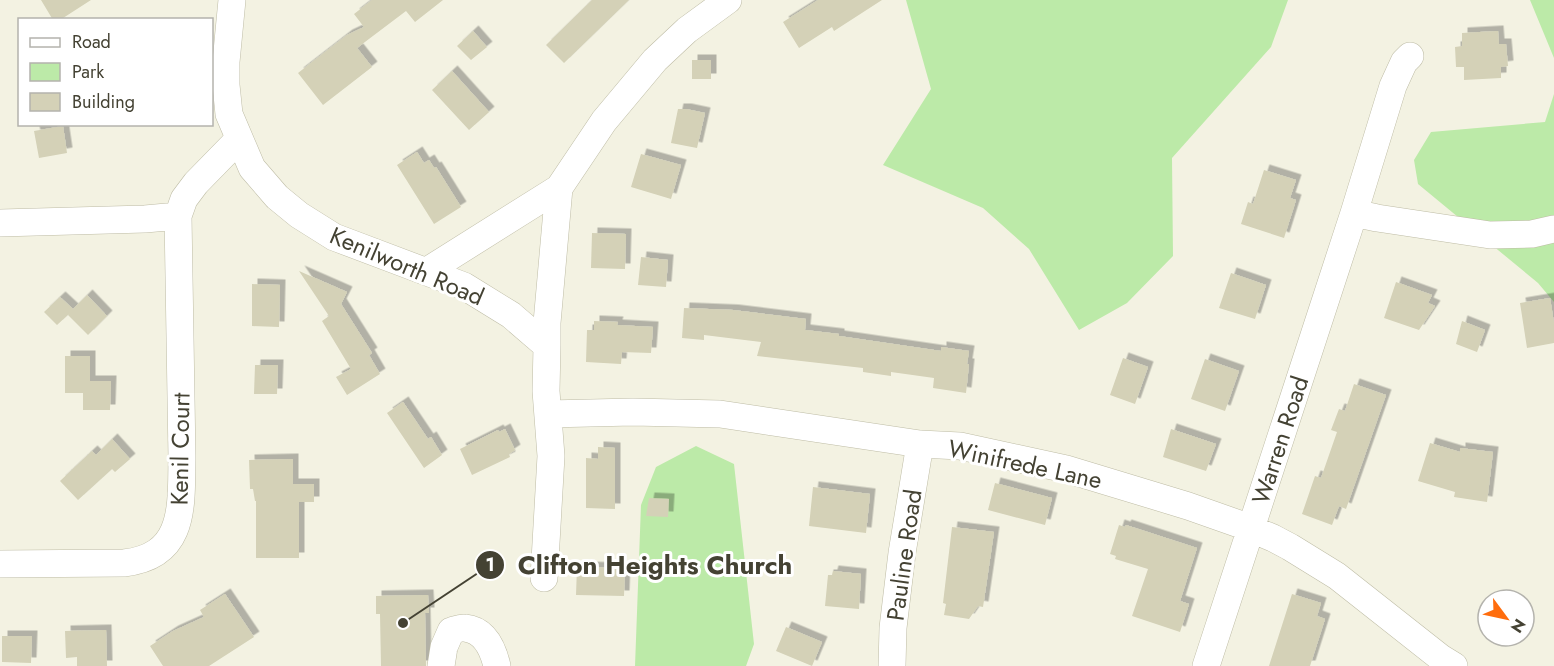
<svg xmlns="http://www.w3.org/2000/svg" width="1554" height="666" font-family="Jost,sans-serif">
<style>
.green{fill:#bceaa8}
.building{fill:#d4d1b7;filter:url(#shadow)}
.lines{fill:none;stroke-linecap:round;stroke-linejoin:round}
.minor-casing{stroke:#bebca5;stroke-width:28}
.minor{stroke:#fff;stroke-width:27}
.labels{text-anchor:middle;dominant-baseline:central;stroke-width:6;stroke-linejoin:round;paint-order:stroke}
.street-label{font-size:24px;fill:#444233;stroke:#fff}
.leader{fill:none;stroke:#444233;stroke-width:2}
.callout-dot{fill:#444233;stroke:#fff;stroke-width:2}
.mark-label{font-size:18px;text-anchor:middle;font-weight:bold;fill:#fff}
.callout-label{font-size:26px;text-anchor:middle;font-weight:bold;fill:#444233;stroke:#fff;stroke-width:6;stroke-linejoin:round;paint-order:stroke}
</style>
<defs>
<filter id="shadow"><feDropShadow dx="5.5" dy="-5.5" stdDeviation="0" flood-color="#0004"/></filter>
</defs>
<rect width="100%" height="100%" fill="#f3f2e2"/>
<path class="green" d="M906 0H1288L1271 47 1172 158 1173 256 1127 303 1079 330 1029 249 983 208 883 165 931 89Z
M1530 0H1554V58Z
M1554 94V302L1538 283 1418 184 1414 160 1431 132 1545 122Z
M696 446 734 464 754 644 746 666H635L641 505 656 467Z"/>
<path class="building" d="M41 0H91L60 20H53Z
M372 0H443L415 22 406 11 357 48 372 67 323 105 298 73 347 35 364 27 354 14Z
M592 0H629L564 63 546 45Z
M818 0H882L834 31 832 27 799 48 783 22Z
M473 31 487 47 471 60 457 46Z
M1498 31 1499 44H1506L1508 66 1501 67V78L1464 80V67H1456L1455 47 1462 46V33Z
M692 60H711V79H692Z
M452 71 489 112 469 130 432 90Z
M678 109H686L705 113 697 148 671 143Z
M63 126 67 153 39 158 34 131Z
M417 152 424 163 429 160 434 168 436 167 461 207 434 224 397 165Z
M641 154 681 165 671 199 631 187Z
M1264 170 1296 180 1290 198 1296 200 1284 238 1241 224 1248 202 1253 204Z
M592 233 626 234 625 269 591 268Z
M641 257 668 260 666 287 638 285Z
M299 271 347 292 341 304 372 353 369 355 380 374 347 395 336 377 351 369 322 321 329 316Z
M1231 273 1266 285 1255 319 1219 308Z
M1396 282 1432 295 1428 303 1435 306 1419 330 1384 318Z
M252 284 280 285 279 327 252 326Z
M87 295 107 316 88 335 68 315 70 313 57 325 44 312 60 297 73 309Z
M1550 298 1554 323V343L1527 348 1520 303Z
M684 308 733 310 806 319 805 330 839 334V336L941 351V347L969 351 967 364H969L966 393 933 388 934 378 891 372V376L863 372V368L757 356 761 342 704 335V340L682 338Z
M594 321 618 322 617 325 653 327 651 353 622 352 621 364 586 362 587 330H594Z
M1462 321 1485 330 1477 352 1456 344Z
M65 356H90V381H111L110 410H83V393H65Z
M1123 358 1148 367 1135 404 1110 395Z
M1205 359 1239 371 1225 411 1191 399Z
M255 365H278L277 394H254Z
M1354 384 1386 395 1346 509 1339 506 1332 525 1302 514 1315 476 1321 478 1337 432 1331 430 1339 409 1345 411Z
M403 402 428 439 431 437 442 455 424 468 387 413Z
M505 429 515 450 509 454 510 457 472 475 460 449 498 430 499 432Z
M1171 429 1216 444 1206 471 1163 457Z
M112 439 130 459 115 472 112 469 78 500 60 481 92 451 96 455Z
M1430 443 1460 452V448L1493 452 1487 502 1454 497 1455 492 1418 481Z
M598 447 615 448V509L586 508V458L598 459Z
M293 459V484H314V502H299V558H256V501H255L253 489H250L249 460Z
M995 483 1052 498 1045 525 988 510Z
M813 487 870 494 866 533 809 526Z
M649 498 669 499 668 517 646 516Z
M1119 525 1125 527 1126 525 1197 548 1180 601 1189 604 1180 632 1132 616 1148 569 1115 559 1116 556 1110 554Z
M952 527 994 532 983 607 978 606 969 619 944 615 946 604 943 603Z
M577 567 625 568 624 596 576 595Z
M833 571 861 574 859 609 825 606 828 575H832Z
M225 594 254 637 209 666H163L150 646 173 631 204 617 200 610Z
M1292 594 1321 603 1317 616 1325 619 1310 666H1269Z
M428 595 429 613H425L426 666H381L380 614H376V596Z
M786 627 822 642 812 666 776 651Z
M106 630 107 666H77V657L66 658 65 631Z
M2 636H32L31 663 2 662Z"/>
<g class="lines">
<g class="minor-casing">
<path id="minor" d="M232 0 226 62V85L229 114 252 168 277 197 299 215 334 237 464 286 511 315 547 346 546 391 551 456 544 578
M1354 213 1377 218 1490 235 1532 234 1554 229
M178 216 184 199 196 183 239 139
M0 223 145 219 178 216 182 458C181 506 186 556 124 563L0 564
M427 271 559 188
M547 346V323L559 188 604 121 655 60 687 30 728 0
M548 414 633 412 720 414 920 444 960 446 1066 469 1188 506 1242 525 1273 538 1290 547 1337 576 1441 658 1454 666
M441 666 444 647 451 631C455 630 461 627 465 628 485 630 493 649 497 666
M892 666 893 628 902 553 920 444
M1206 666 1354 213 1393 86 1404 62 1410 56"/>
</g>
<use href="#minor" class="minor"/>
</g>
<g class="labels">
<g class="street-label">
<text transform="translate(407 266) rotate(23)">Kenilworth Road</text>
<text transform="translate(1280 440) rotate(-72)">Warren Road</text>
<text transform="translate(180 449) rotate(-89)">Kenil Court</text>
<text transform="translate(1025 464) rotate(12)">Winifrede Lane</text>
<text transform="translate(904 555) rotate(-82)">Pauline Road</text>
</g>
</g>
<path class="leader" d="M403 623L490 565"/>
<g class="callout-dot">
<circle cx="403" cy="623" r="6"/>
<circle cx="490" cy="565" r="15"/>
</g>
<g class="mark-label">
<text x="490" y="571">1</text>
</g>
<g class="callout-label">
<text x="655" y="574">Clifton Heights Church</text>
</g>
<rect x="18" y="18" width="195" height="108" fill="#ffffff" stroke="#b4b3ad" stroke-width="1.5"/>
<rect x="30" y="38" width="30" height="9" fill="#ffffff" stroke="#b4b3ad" stroke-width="1.5"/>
<text x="72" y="48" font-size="18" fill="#444233">Road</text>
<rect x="30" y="63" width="30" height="18" fill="#bceaa8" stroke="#b4b3ad" stroke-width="1.5"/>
<text x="72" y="78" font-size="18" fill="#444233">Park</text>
<rect x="30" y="93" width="30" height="18" fill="#d4d1b7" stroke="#b4b3ad" stroke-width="1.5"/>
<text x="72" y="108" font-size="18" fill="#444233">Building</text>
<g transform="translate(1506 618) rotate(123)"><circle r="28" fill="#ffffff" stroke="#b4b3ad" stroke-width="1.5"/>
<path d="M0-4.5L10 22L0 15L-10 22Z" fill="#ff6d0d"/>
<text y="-9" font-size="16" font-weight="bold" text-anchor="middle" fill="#444233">N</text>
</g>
</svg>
